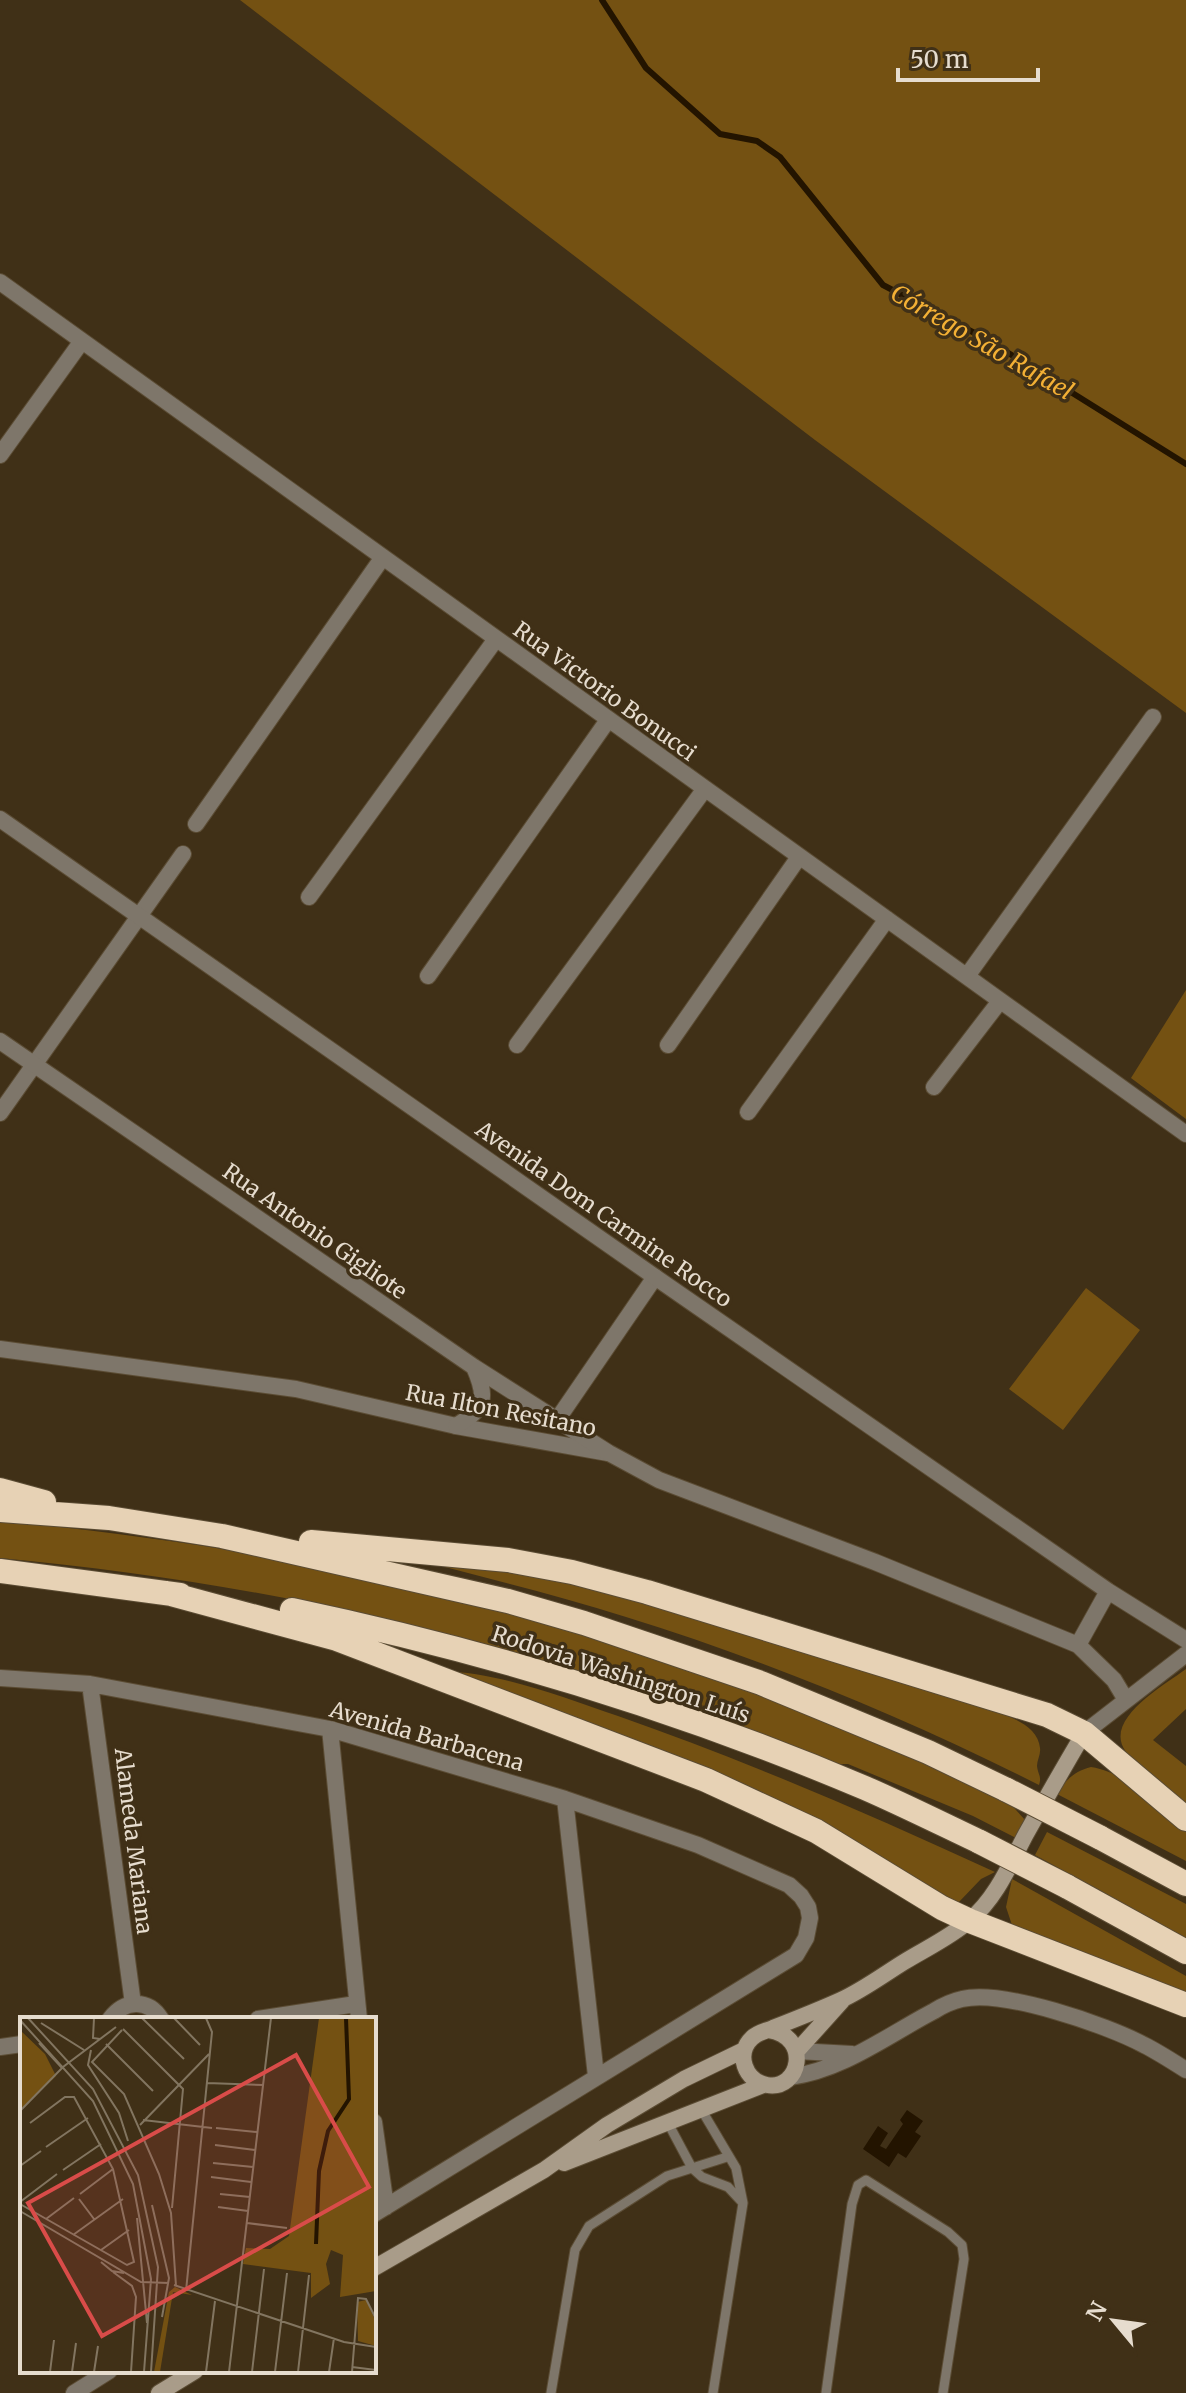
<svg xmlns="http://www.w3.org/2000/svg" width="1186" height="2393" font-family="Merriweather,serif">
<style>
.green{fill:#745112}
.water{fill:#231400}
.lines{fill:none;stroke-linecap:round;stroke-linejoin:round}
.stream{stroke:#231400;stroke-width:6}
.service-casing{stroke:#5b4c34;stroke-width:11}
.minor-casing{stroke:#5b4c34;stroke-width:18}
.tertiary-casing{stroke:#5b4c34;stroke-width:18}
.secondary-casing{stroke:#5b4c34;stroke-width:18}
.motorway-casing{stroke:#5b4c34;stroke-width:26}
.service{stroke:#7e766a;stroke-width:9}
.minor{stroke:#7e766a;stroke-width:16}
.tertiary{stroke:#7e766a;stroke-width:16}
.secondary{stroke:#a99c89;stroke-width:16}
.motorway{stroke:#e7d2b5;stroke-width:24}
.motorway-bridge-casing{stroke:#5b4c34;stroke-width:26;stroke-linecap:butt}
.motorway-bridge{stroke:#e7d2b5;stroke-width:24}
.labels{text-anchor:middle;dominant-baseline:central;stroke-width:7;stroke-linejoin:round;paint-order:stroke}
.street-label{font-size:22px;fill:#e6dcce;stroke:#403017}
.water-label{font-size:24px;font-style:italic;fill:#f3b035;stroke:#403017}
.inset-river{fill:none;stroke:#231400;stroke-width:4}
.inset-road{fill:none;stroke:#827560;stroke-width:2}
.view{fill:#d94c49;fill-opacity:0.15;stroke:#d94c49;stroke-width:4}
.inset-edge{fill:none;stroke:#e6dcce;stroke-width:4}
</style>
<rect width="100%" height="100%" fill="#403017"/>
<path class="green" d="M240 0H1186V713L815 440Z
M1186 990V1119L1131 1078Z
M1086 1288 1140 1330 1063 1430 1009 1389Z
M0 1520C104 1532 209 1544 311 1565 464 1598 612 1641 759 1693 844 1724 926 1764 1009 1802L1025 1820 1016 1838 973 1816 848 1764H838C754 1733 672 1700 587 1674 395 1613 200 1577 0 1558Z
M426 1558 591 1586 992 1709C1009 1717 1038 1725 1040 1748 1041 1754 1037 1760 1037 1766 1038 1775 1042 1776 1039 1785 906 1718 768 1661 626 1617 560 1596 493 1580 426 1562Z
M1186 1669V1709L1153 1740 1186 1766V1807L1126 1752C1102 1720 1163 1686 1186 1669Z
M442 1671C502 1673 562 1697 618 1716 747 1761 871 1815 995 1872L981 1879 958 1903 825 1825Z
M1091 1767C1129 1773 1158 1808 1186 1832V1861L1057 1794C1065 1780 1075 1771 1091 1767Z
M1047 1832 1186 1904V1938L1035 1855Z
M1012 1879 1186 1976V1995L1013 1928 1006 1907Z"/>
<path class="water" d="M907 2110 923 2121 915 2132 921 2136 906 2158 898 2153 889 2167 863 2149 878 2126 888 2133 880 2146 886 2149 903 2124 900 2120Z"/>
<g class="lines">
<path class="stream" d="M602 0 646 68 720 134 757 141 780 157 883 285 986 339 1186 464"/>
<g class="service-casing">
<path id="service" d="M701 2109 736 2168 743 2203 713 2393
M668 2123 692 2168 702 2177 728 2187 742 2202
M551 2393 575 2250 589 2226 667 2176 727 2157
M826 2393 852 2204 858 2185 866 2180 948 2232 962 2245 964 2259 943 2393"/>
</g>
<g class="minor-casing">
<path id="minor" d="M0 282 1186 1134
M0 455 82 341
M196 824 383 557
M309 897 496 639
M428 976 608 720
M967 976 1153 717
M517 1045 704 790
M668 1045 799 857
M934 1087 1000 1001
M748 1112 887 919
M0 1113 183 854
M0 1349 296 1389 456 1426 608 1453
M557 1420 655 1277
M0 1678 90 1684 330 1729 565 1799 698 1845 789 1885 801 1896 808 1907 810 1918 806 1938 796 1955 374 2214
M90 1684 133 2004
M330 1729 359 2019
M565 1799 596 2076
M110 2019C124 2000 148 1998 161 2019
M258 2019 356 2004
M0 2047 22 2044
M797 2051 852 2054
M790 2077C843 2070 888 2035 934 2011 942 2006 953 2001 962 1999 1002 1989 1107 2025 1144 2045 1158 2052 1172 2061 1186 2070
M374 2122 386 2207
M74 2393 109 2371"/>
</g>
<g class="tertiary-casing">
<path id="tertiary" d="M0 819 655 1277 1108 1591 1186 1640
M0 1041 474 1367 609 1453 659 1480 875 1562 1078 1645 1114 1680 1126 1700
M456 1426C485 1408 488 1399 474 1367
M1078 1645 1108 1591
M1084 1733 1186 1654"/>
</g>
<g class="secondary-casing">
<path id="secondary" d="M769 2030C812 2037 800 2091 767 2085 745 2081 735 2054 752 2038 758 2032 766 2031 773 2028 796 2019 819 2010 841 2000 863 1990 883 1975 904 1962 925 1949 951 1937 970 1920 997 1897 1010 1864 1026 1834 1045 1800 1064 1767 1084 1733
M797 2051 842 2001
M564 2163 763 2085
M374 2268 544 2170 607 2125 684 2079 744 2050
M159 2393 195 2371"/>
</g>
<g class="motorway-casing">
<path id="motorway" d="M0 1490 44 1502
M0 1510 109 1518 222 1536 508 1601 584 1623 761 1683 928 1752 1007 1790
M311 1542 508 1560 572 1572 647 1592 1047 1715 1084 1733 1186 1819
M0 1571 180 1595
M167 1593 337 1639 706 1780 816 1831 942 1908 970 1921 1186 2005
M292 1610C487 1651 681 1710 865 1788 904 1805 942 1824 980 1842
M1099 1837 1186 1884
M1066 1886 1186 1952"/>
</g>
<use href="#service" class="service"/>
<use href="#minor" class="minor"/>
<use href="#tertiary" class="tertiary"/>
<use href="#secondary" class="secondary"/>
<use href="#motorway" class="motorway"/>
<g class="motorway-bridge-casing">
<path id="motorway-bridge" d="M1007 1790 1099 1837
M980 1842 1066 1886"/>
</g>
<use href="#motorway-bridge" class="motorway-bridge"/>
</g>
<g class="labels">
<g class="street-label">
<text transform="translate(605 691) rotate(36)">Rua Victorio Bonucci</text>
<text transform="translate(604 1214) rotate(35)">Avenida Dom Carmine Rocco</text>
<text transform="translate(315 1231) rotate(35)">Rua Antonio Gigliote</text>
<text transform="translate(501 1410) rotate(11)">Rua Ilton Resitano</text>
<text transform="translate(621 1674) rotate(18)">Rodovia Washington Luís</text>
<text transform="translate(427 1736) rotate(16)">Avenida Barbacena</text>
<text transform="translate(134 1841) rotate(83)">Alameda Mariana</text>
</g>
<g class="water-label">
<text transform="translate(982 342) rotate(30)">Córrego São Rafael</text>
</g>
</g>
<g transform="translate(20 2017)">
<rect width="356" height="356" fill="#403017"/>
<path d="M299 1H356V274L320 280 323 238 311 233 306 247 310 267 291 281V256L223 247 226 231 250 232 269 219ZM0 13 25 37 36 59 0 93ZM155 270 172 278 153 275 140 355H134L149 275ZM346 283 356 305V329L338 324 337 285Z" fill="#745112"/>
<path class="inset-river" d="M296 227 299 154 308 114 329 82 326 1"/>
<path class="inset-road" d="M8 1 73 72 118 158 138 250 131 355M74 1 73 21 80 22M122 1 164 42M154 1 180 28M0 3 73 84 113 167 131 262 124 355M21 6 64 33M103 12 163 72 152 191M102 13 72 45 104 77 139 157 151 196 156 269M19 26 42 51M86 27 133 74M71 33 68 48 99 96 108 124M187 66 243 68M0 94 43 50 96 10M123 103 192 111M120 108 189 37M196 111 237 115M195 128 235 133M26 130 68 101M193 146 233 150M0 149 21 134M43 153 81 127M191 160 231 165M60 177 93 152M200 177 230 180M59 182 74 202M0 185 37 157M0 187 107 248 114 245 93 152 54 80H45L10 106M132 188 149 261 142 300M198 190 228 194M0 194 121 265 149 266M117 201 127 306M26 202 54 181M227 206 267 211M53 218 103 182M81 233 109 213M81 245 92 254 104 256M93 255 112 269 116 280 111 355M154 268 324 325 356 330M166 274 192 15 186 1M332 350 356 353M30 355 34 323M52 355 56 326M74 355 78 329M186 355 195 284M209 355 251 1M232 355 244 252M255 355 267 256M278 355 289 258M309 355 314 321M332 355 338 281 346 282 356 302"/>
<path class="view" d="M276 38 349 170 82 319 8 186Z"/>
<rect width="356" height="356" class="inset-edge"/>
</g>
<g transform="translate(1114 2321) rotate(299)" stroke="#403017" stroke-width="6" paint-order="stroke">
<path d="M0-6L14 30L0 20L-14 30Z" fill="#e6dcce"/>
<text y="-12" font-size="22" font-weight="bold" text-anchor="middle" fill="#e6dcce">N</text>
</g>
<path d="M898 68v12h140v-12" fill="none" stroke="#e6dcce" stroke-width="4"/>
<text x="910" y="68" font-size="24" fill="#e6dcce" stroke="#403017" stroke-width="6" paint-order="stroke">50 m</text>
</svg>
